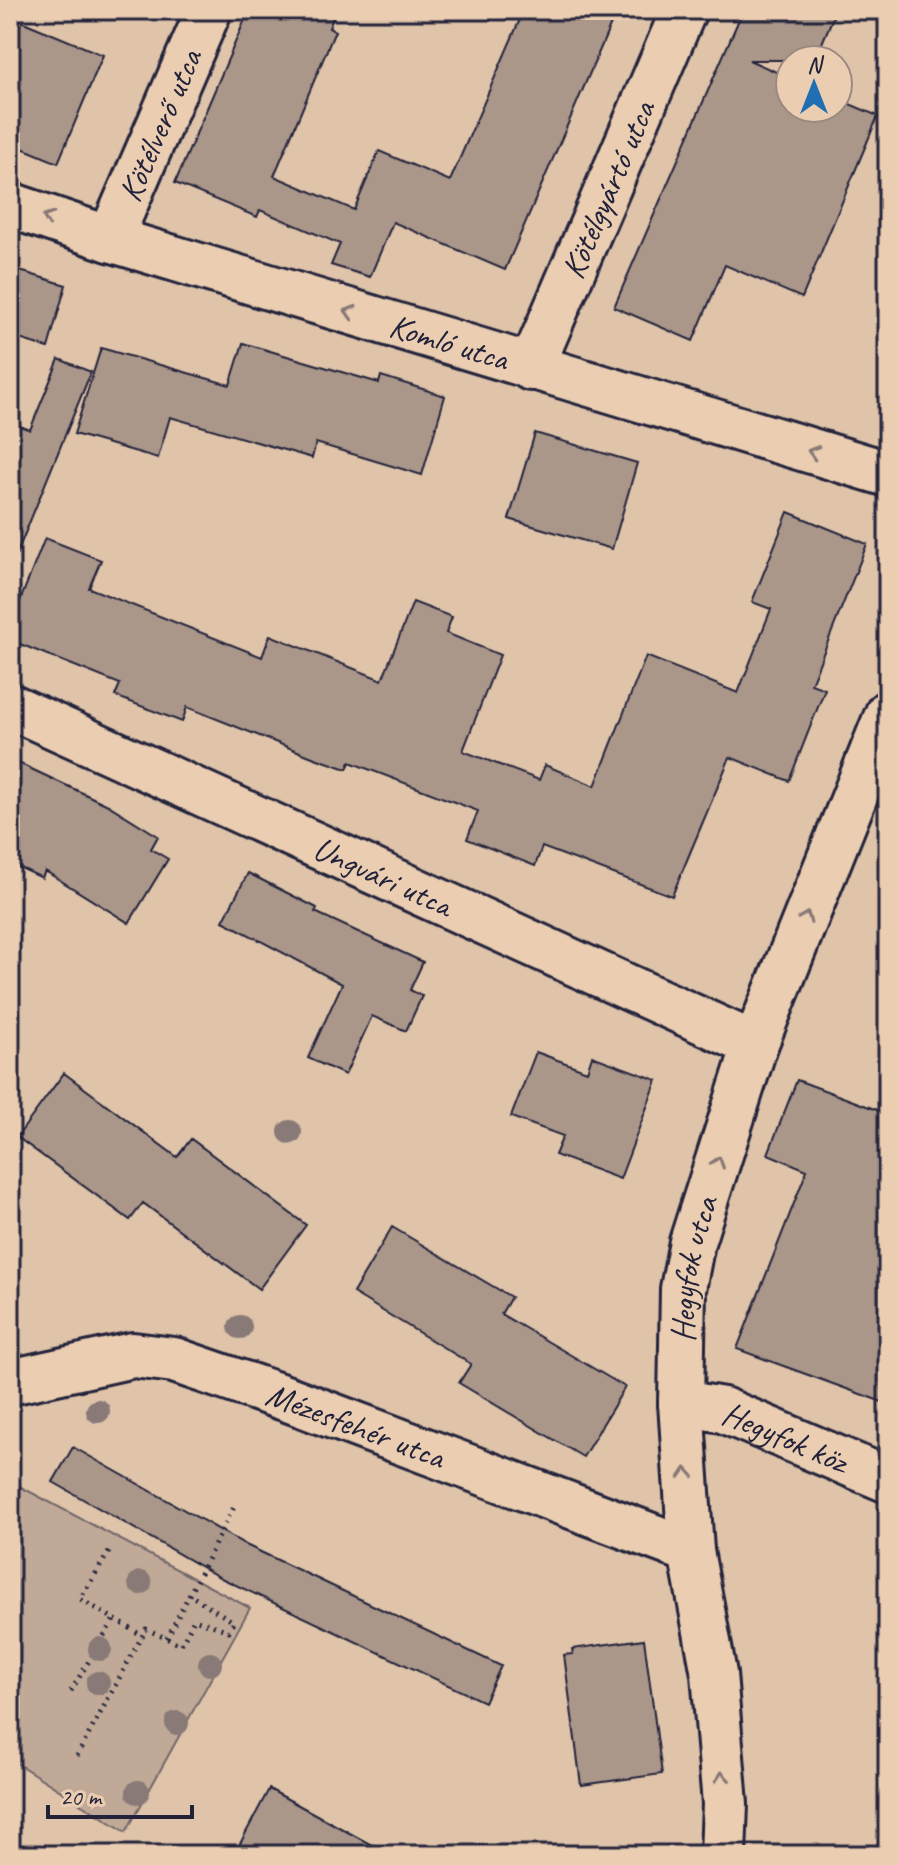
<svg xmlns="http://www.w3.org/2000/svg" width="898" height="1865" font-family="Caveat,sans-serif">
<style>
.green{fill:#c0a997;stroke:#716669;stroke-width:2}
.building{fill:#aa978a;stroke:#22223b;stroke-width:2}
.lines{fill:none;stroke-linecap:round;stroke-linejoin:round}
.street-casing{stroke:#22223b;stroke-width:50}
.path{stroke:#22223b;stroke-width:5;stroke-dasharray:2 6;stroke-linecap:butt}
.street{stroke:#ebceb1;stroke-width:44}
.tree{fill:#897a77}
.oneway{stroke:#867876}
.labels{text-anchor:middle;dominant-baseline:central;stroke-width:6;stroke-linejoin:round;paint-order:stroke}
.street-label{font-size:34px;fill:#22223b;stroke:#ebceb1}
</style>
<rect width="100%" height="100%" fill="#dfc4aa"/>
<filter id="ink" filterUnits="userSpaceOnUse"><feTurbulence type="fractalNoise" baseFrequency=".0125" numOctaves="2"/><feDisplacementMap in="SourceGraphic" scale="16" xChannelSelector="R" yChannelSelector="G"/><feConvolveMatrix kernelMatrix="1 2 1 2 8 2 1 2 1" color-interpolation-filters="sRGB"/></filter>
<g filter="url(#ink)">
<path class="green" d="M17 1485 250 1608 126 1832 10 1759V1495Z"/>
<path class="building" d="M249 10H336L329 28 335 31 274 176 354 210 379 151 450 181 524 10H617L505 270 393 222 370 277 331 265 340 244 260 210 257 217 175 183Z
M743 10H836L815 60H749L790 78V108H838V99L878 116 802 298 725 265 693 341 614 307Z
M21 21 103 55 58 163 10 143V48Z
M10 268 66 285 48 348 10 336Z
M243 343 379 383 381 376 445 396 422 475 316 443 312 458 170 417 158 458 74 434 101 348 230 385Z
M59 359 91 372 10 570V422L30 430Z
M535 433 637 463 612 549 509 519Z
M788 512 867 544 811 684 825 689 789 781 730 757 672 896 542 847 535 866 467 839 478 811 350 762 347 769 315 758 187 707 182 722 115 696 120 684 10 640V626L45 538 101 560 89 588 262 657 270 635 382 680 413 602 452 617 446 633 500 655 463 751 539 780 545 765 595 786 646 656 738 693 771 609 752 602Z
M10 759 108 805 158 836 151 849 168 859 129 923 45 871 42 878 10 863Z
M248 873 317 908 315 912 423 962 410 990 422 996 406 1031 372 1016 345 1075 308 1058 342 984 223 921Z
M536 1052 587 1071 592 1056 657 1080 620 1179 555 1155 563 1136 511 1117Z
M64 1073 177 1157 191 1139 306 1225 259 1289 143 1203 130 1220 17 1137Z
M797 1080 888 1114V1404L737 1349 807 1170 768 1154Z
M392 1227 511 1297 501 1314 625 1387 583 1457 459 1383 471 1364 353 1293Z
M73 1447 248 1546 501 1666 484 1702 221 1578 53 1482Z
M644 1639 662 1774 581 1785 564 1655 573 1654 572 1649Z
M269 1789 390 1855H234Z"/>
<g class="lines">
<g class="street-casing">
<g id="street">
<path id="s1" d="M10 205 110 239 888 474"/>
<path id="s2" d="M110 239 209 10"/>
<path id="s3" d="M531 368 684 10"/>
<path id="s4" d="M10 706 755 1045"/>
<path id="s5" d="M10 1382 133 1355 174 1360 288 1399 691 1551"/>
<path id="s6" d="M681 1403 723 1410 888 1480"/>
<path id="s7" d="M723 1855 725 1804 714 1674 691 1551 681 1403 683 1289 692 1242 755 1045 888 713"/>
</g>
</g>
<path class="path" d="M109 1552 80 1599 143 1636
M167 1638 234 1507
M71 1691 114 1619
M77 1756 146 1629 181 1645 194 1619 229 1631 234 1622 190 1595"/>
<use href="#street" class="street"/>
</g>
<g class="tree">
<circle cx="290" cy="1132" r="12"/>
<circle cx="240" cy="1327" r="12"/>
<circle cx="98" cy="1411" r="12"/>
<circle cx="140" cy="1583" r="12"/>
<circle cx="100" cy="1649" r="12"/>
<circle cx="210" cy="1664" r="12"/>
<circle cx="98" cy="1683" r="12"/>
<circle cx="177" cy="1723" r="12"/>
<circle cx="138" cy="1792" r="12"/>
</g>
<defs><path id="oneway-chevron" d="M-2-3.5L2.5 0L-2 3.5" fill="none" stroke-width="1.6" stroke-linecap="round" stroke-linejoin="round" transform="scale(2)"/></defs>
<g class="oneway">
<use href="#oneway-chevron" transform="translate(48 218) rotate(-161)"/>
<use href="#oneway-chevron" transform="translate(350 312) rotate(-163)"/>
<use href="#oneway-chevron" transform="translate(813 452) rotate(-163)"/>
<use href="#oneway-chevron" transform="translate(806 917) rotate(-68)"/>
<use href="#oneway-chevron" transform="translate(718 1162) rotate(-72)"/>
<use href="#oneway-chevron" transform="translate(686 1473) rotate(-94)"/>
<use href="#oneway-chevron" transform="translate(722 1777) rotate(-95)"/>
</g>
</g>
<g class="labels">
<g class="street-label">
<text stroke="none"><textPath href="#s2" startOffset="124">Kötélverő utca</textPath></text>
<text stroke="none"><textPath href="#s3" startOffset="194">Kötélgyártó utca</textPath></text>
<text stroke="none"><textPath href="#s1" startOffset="460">Komló utca</textPath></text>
<text stroke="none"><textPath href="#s4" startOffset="410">Ungvári utca</textPath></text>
<text stroke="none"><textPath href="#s7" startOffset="590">Hegyfok utca</textPath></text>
<text stroke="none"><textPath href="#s5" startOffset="360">Mézesfehér utca</textPath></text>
<text stroke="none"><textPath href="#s6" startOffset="110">Hegyfok köz</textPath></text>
</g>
</g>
<rect width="898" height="1865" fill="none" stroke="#ebceb1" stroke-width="40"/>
<rect x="20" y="20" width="858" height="1825" fill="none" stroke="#22223b" stroke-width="3" filter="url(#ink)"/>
<g transform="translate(814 84)"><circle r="38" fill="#ebceb1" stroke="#9b8982" stroke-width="2"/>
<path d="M0-6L14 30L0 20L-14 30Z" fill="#1f6fb2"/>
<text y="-12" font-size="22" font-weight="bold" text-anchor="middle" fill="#22223b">N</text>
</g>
<path d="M48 1805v12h144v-12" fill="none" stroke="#22223b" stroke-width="4"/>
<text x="60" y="1805" font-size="24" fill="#22223b" stroke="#ebceb1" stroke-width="6" paint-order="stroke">20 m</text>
</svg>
